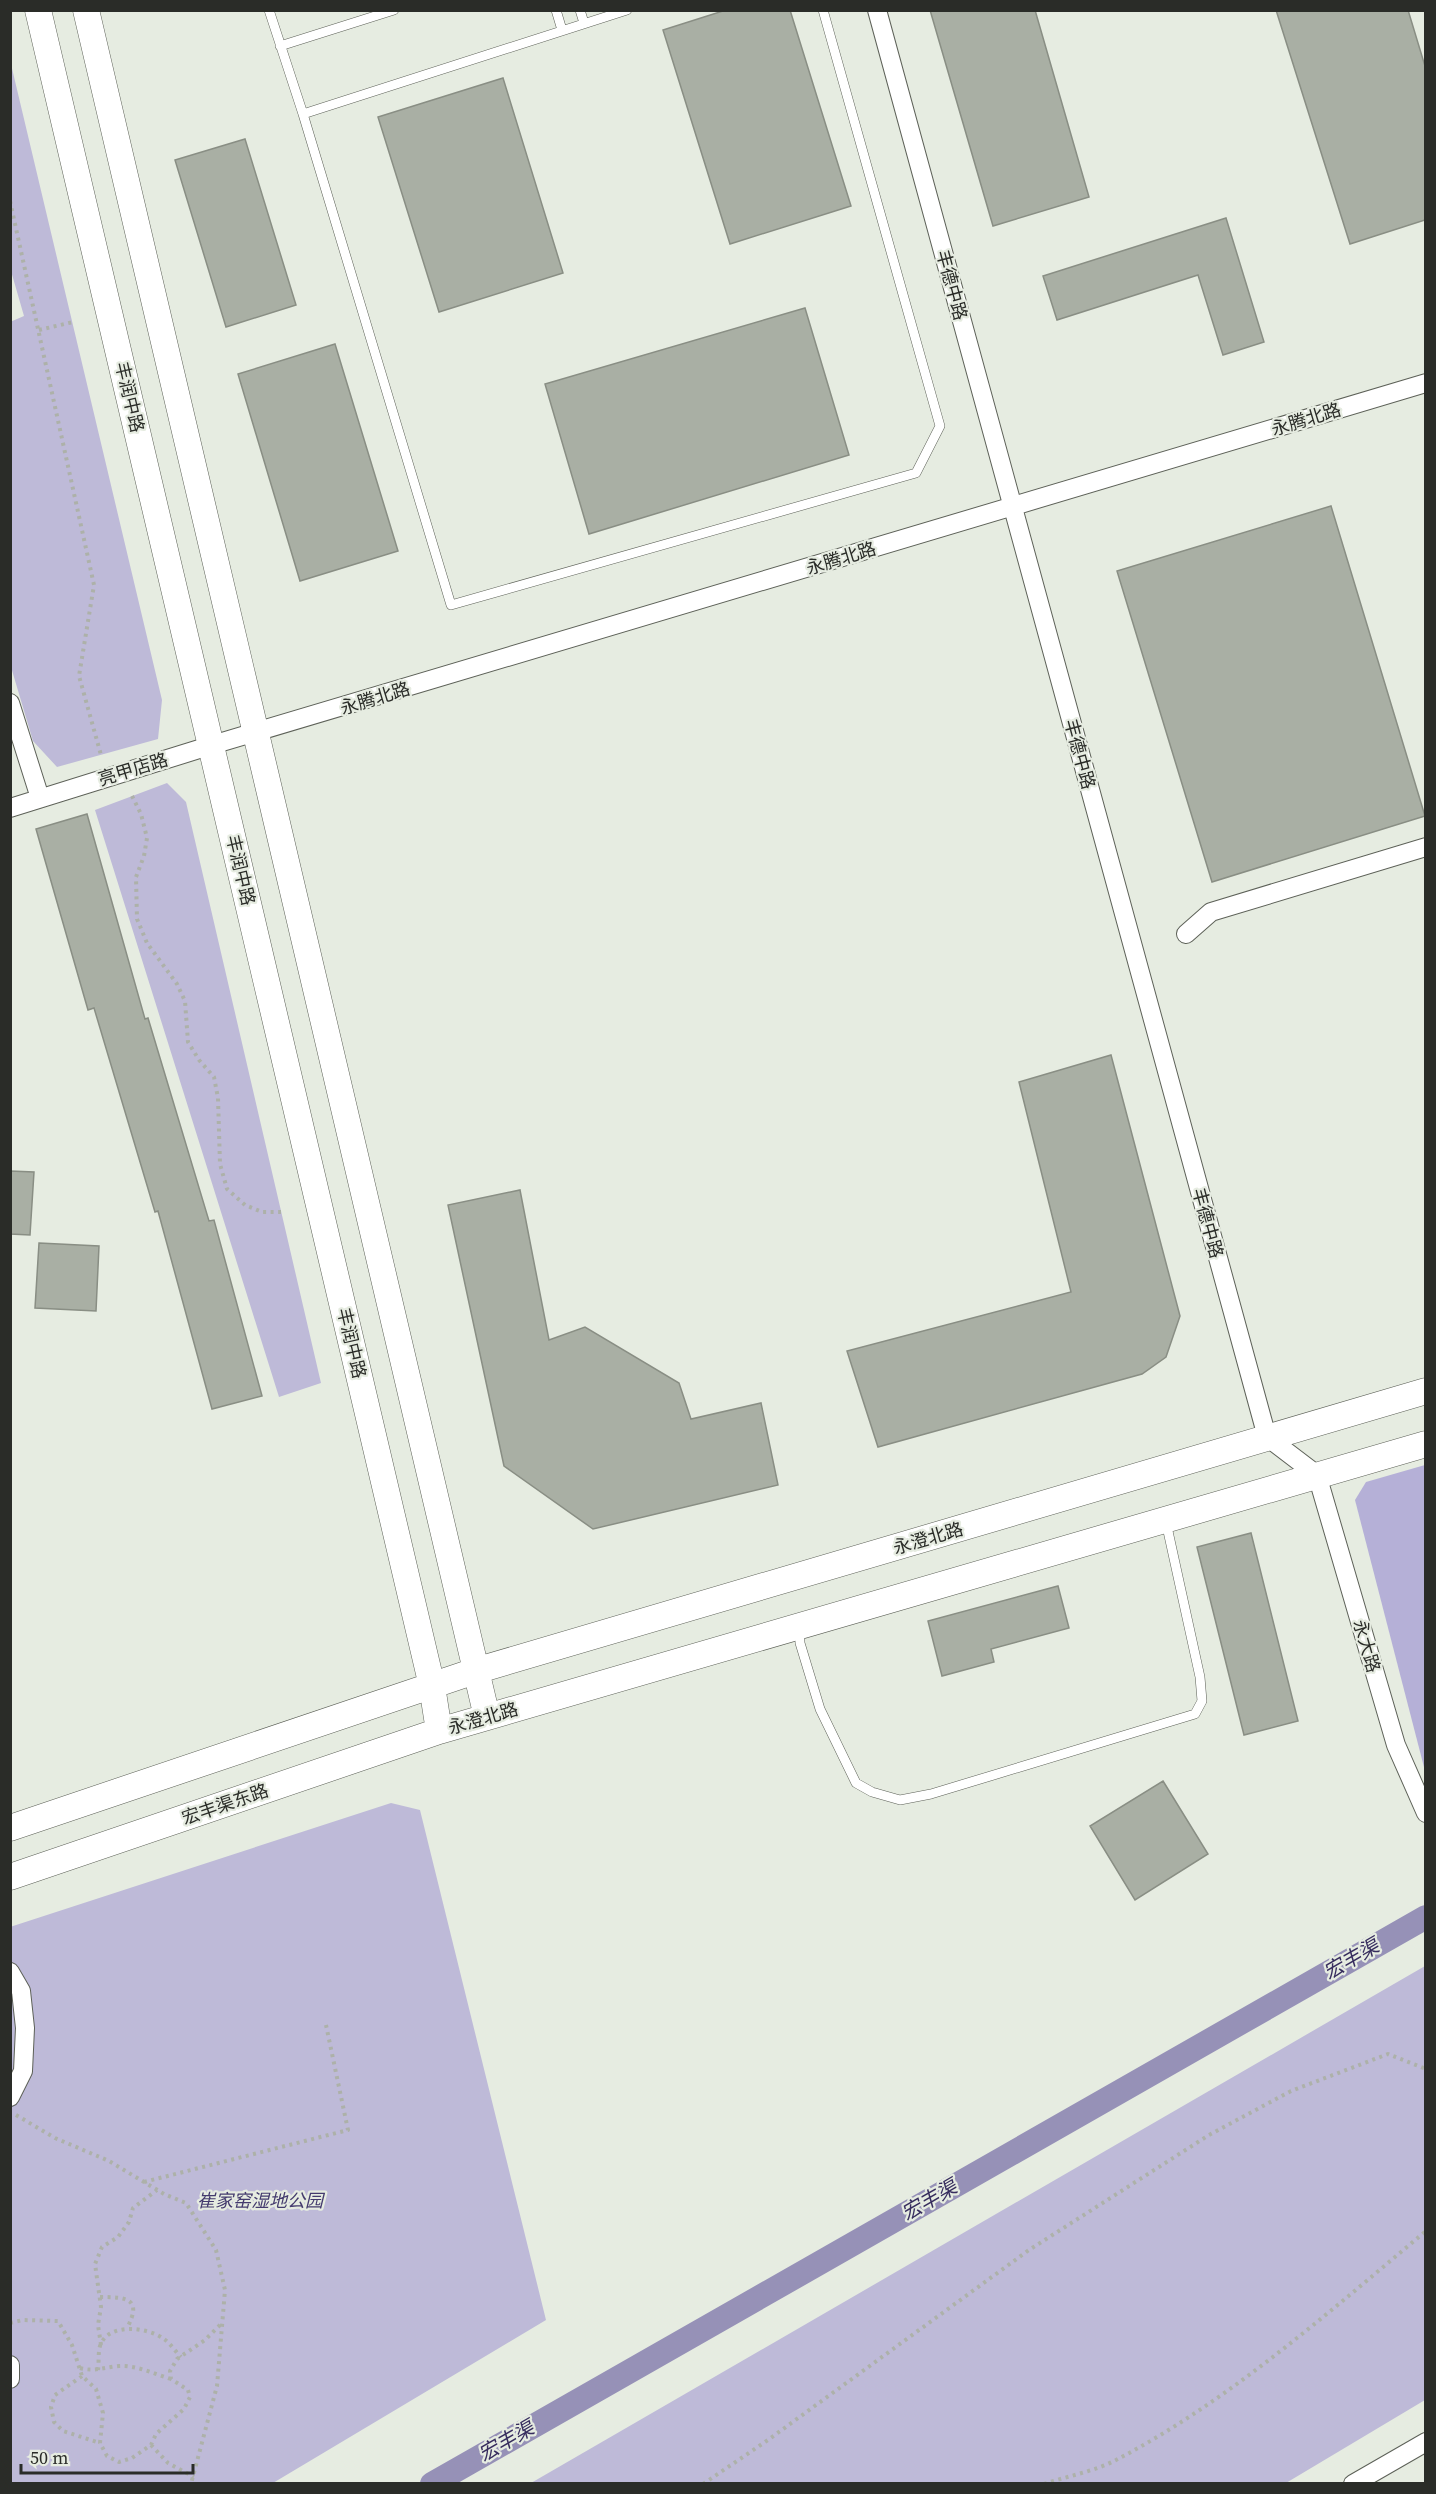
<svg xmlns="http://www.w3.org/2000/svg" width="1436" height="2494" font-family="'Source Serif 4','Noto Sans SC',serif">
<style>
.green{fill:#bebad8}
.forest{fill:#b5b0d7}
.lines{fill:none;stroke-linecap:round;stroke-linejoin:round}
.canal{stroke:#9691b7;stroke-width:24}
.building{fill:#a9afa4;stroke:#898e84;stroke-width:1.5}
.lane-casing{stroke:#5d6158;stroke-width:10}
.street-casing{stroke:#5d6158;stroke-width:20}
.secondary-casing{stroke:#5d6158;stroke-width:27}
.path{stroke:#adb1a9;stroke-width:4;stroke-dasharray:3 4.5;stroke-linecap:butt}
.lane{stroke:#fff;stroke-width:9}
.street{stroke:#fff;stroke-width:18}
.secondary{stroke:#fff;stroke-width:26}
.labels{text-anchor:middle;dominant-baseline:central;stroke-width:4.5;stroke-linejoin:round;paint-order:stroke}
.street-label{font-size:18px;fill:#2a2c28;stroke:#e6ece1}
.park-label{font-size:18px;font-style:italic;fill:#443b6e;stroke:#e6ece1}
.water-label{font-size:20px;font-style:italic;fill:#372d5e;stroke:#e6ece1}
</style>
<rect width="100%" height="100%" fill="#e6ece1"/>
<path class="green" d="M10 60 162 700 158 739 57 767 33 741 11 667 10 322 24 316 11 271Z
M167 783 186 802 321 1383 279 1397 95 810Z
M391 1803 420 1810 546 2320 273 2483H11L10 1927Z
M1425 1966V2400L1286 2483H531Z"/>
<path class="forest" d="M1425 1465H1426L1425 1771 1355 1500 1366 1482Z"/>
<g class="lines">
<path class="canal" d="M432 2484 1426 1917"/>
</g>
<path class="building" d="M726 10H790L851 206 730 244 663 30Z
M930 10H1035L1089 197 993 226Z
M1276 10H1408L1425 66V220L1350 244Z
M503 78 563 273 439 312 378 117Z
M245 139 296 305 226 327 175 160Z
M1226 218 1264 342 1223 355 1198 275 1057 320 1043 276Z
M805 308 849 455 589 534 545 384Z
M335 344 398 551 300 581 238 374Z
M1331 506 1425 816 1212 882 1117 571Z
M87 814 145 1019 148 1018 209 1221 214 1220 262 1396 212 1409 158 1211 155 1212 94 1008 88 1010 36 829Z
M1111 1055 1180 1316 1166 1357 1142 1374 878 1447 847 1351 1071 1292 1019 1082Z
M10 1171 34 1172 30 1235 10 1234Z
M520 1190 549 1340 585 1327 679 1383 691 1419 761 1403 778 1485 593 1529 504 1466 448 1205Z
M39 1243 99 1246 96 1311 35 1308Z
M1251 1533 1298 1721 1244 1735 1197 1547Z
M1058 1586 1069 1628 991 1649 994 1662 942 1676 928 1621Z
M1163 1781 1208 1854 1135 1900 1090 1826Z"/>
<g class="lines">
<g class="lane-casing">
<path id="lane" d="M269 10 303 114 451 605 916 473 940 426 823 10
M556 10 562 30
M580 10 584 23
M280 46 394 10
M303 114 627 10
M799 1628 800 1643 820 1709 856 1783 872 1792 900 1800 931 1794 1195 1714 1202 1701 1200 1677 1166 1522"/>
</g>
<g class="street-casing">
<path id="street" d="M877 10 1267 1437 1317 1475 1396 1745 1426 1813
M10 703 40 798
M10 808 212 745 1426 383
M1186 934 1211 912 1426 847
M10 1972 21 1991 25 2028 23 2071 10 2097
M10 2365V2379
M1353 2484 1426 2442"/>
</g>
<g class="secondary-casing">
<path id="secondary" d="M38 10 432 1686 439 1731
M86 10 487 1717
M10 1828 475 1671 1426 1391
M10 1877 439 1731 1426 1444"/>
</g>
<path class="path" d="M10 201 94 585 79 676 101 755
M39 330 73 322
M132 796 141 814 147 838 144 856 136 877 137 919 147 943 177 984 185 1001 188 1042 199 1060 214 1077 218 1098 220 1164 227 1189 245 1205 262 1212H281
M16 2115 55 2138 109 2161 164 2194 186 2203 216 2250 225 2290 217 2386 191 2484
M144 2182 348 2130 326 2025
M100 2297C126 2297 143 2298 127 2328
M10 2323 23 2320 58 2321 72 2345 82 2376 96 2389 103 2413 100 2443 107 2456 119 2462 132 2458 151 2445 156 2434 184 2409 190 2397 188 2390 171 2379 170 2371 177 2359 205 2340 222 2323
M101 2345 98 2325 101 2307 95 2264 102 2247 118 2237 129 2222 133 2208 157 2190
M80 2368C94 2372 105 2367 119 2366 136 2365 155 2374 171 2379
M98 2370C99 2363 98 2353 100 2346 108 2322 148 2327 164 2339 170 2343 175 2351 181 2357
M82 2376 55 2395 51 2407 54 2422 63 2431 100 2443
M151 2445 168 2463 194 2477
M703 2484 768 2440 1029 2250 1209 2135 1291 2091 1388 2054 1426 2069
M1044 2484C1068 2476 1096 2471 1118 2459 1230 2400 1329 2312 1426 2231"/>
<use href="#lane" class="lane"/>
<use href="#street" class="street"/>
<use href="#secondary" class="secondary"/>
</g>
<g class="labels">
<g class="street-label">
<text transform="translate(952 285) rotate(75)">丰德中路</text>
<text transform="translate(130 397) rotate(77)">丰润中路</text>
<text transform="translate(1306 419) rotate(-17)">永腾北路</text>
<text transform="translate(841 558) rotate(-17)">永腾北路</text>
<text transform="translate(375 698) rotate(-17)">永腾北路</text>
<text transform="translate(1080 754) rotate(75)">丰德中路</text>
<text transform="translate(133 769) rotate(-17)">亮甲店路</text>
<text transform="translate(241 870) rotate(77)">丰润中路</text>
<text transform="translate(1208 1223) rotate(75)">丰德中路</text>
<text transform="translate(352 1343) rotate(77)">丰润中路</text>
<text transform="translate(928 1538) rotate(-16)">永澄北路</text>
<text transform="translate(1367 1646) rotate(74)">永大路</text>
<text transform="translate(483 1718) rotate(-16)">永澄北路</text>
<text transform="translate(225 1804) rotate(-19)">宏丰渠东路</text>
</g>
<g class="park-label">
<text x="260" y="2200">崔家窑湿地公园</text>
</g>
<g class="water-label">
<text transform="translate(1351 1959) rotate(-30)">宏丰渠</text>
<text transform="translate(929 2200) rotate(-30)">宏丰渠</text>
<text transform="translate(506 2441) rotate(-30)">宏丰渠</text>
</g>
</g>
<rect width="1436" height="2494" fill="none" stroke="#2a2c28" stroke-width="24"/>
<path d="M21 2464v9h172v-9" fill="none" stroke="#2a2c28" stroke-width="3"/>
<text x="30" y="2464" font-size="18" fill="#2a2c28" stroke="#e6ece1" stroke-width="4.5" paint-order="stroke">50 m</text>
</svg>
